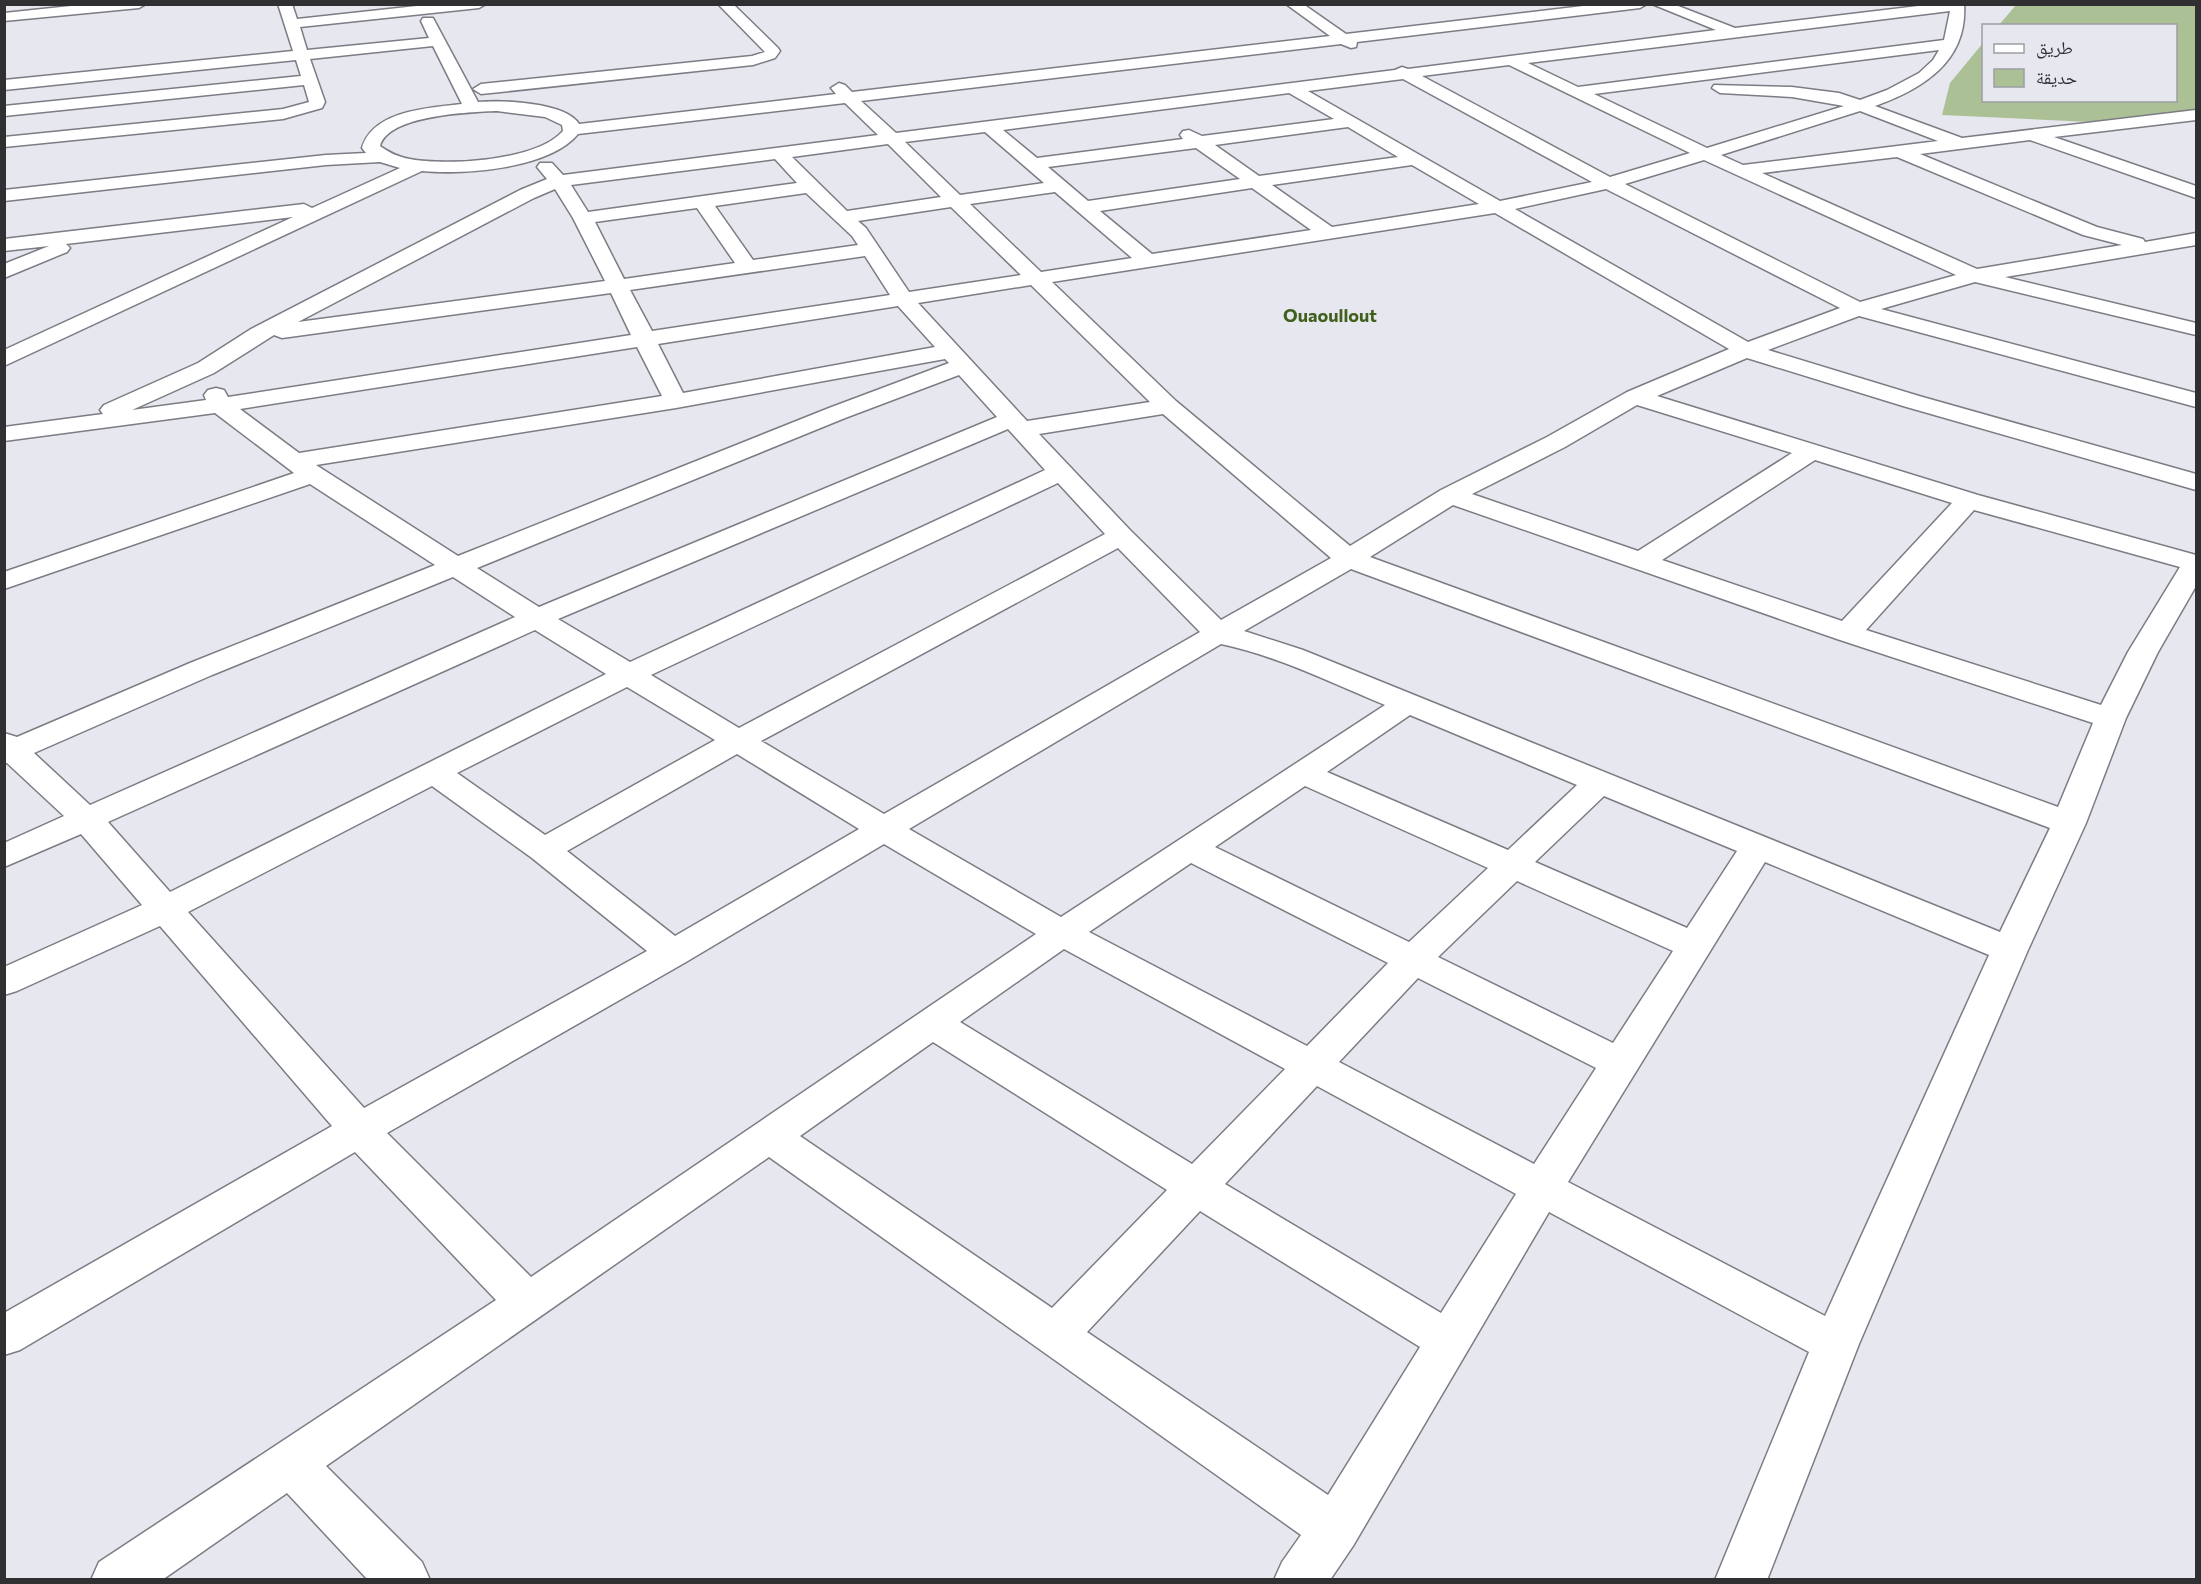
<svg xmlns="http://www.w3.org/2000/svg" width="2201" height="1584" font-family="Commissioner,'Noto Naskh Arabic',sans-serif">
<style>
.green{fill:#acc095}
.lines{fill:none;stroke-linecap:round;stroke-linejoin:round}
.minor-casing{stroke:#7b7c84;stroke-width:3}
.minor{fill:#fff;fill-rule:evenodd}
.labels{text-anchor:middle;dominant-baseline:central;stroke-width:6;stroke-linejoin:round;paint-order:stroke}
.far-quarter-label{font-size:18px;font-weight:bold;fill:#415f1d;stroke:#e6e7ef}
</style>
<rect width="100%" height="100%" fill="#e6e7ef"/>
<path class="green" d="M2016 5H2196V111L2090 122 1942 115 1950 83 1983 43 1984 100H2176V26L1999 25Z"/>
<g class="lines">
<g class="minor-casing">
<path id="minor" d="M90 4H146L139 8 4 21V13Z
M278 4H292L297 19 435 4H486L479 8 300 27 307 50 429 38 421 21 423 18H433L478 102C501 100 566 102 579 124L836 94 831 88 839 83 845 85 852 92 1330 36 1286 4H1303L1346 34 1600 4H1647L1640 8 1357 42 1356 47 1351 48 1341 44 861 101 896 133 1395 70 1402 67 1408 69 1716 30 1652 4H1673L1735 28 1935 4H1964C1968 61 1923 89 1875 106L1962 138 2196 110V120L2054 137 2196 186V198L2030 140 1920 154 2097 227 2143 239 2145 242 2196 233V245L2005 277 2196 323V335L1975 282 1881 309 2196 393V407L1859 316 1768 350 1919 396 2196 474V490L1903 406 1747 358 1657 396 1978 495 2196 555V586L2158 652 2126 718 2086 823 2028 950 1859 1344 1767 1580H1715L1809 1352 1549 1212 1353 1546 1330 1580H1274L1282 1562 1301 1535 769 1157 326 1466 422 1562 430 1580H368L287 1493 162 1580H91L99 1562 496 1300 355 1152 20 1350 4 1355V1313L332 1126 160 926 17 991 4 995V967L142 905 81 834 4 867V843L64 816 7 763H4V733L17 737 190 663 435 565 310 484 4 589V572L294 473 215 413 4 441V427L103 414 100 410 104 405 198 363 251 329 520 190 547 179 537 167 540 163H552L563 175 878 135 845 103 578 134C549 169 464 175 422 171L4 366V350L293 217 66 244 70 248 67 252 4 278V264L49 246 4 251V239L304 204 312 208 400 168 380 162 326 165 4 201V190L326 155 366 153 362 148C373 110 429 108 462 104L433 46 310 59 325 102 322 108 283 119 4 147V137L283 109 309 102 304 85 4 116V106L301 76 296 60 4 90V80L293 51ZM1950 11 1944 40 1578 87 1528 63ZM1939 50 1933 60 1919 73 1887 90 1860 100 1839 93 1792 87 1714 85 1712 88 1720 93 1792 97 1844 106 1707 148 1594 94ZM1509 65 1690 153 1610 177 1422 76ZM1403 79 1592 182 1500 201 1308 91ZM1289 93 1334 119 1202 136 1189 130 1183 131 1180 135 1183 139 1037 158 1003 130ZM497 111 545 117 562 125 563 131C537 161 447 166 410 159 398 157 390 153 380 146 388 115 470 112 497 111ZM1860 111 1938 141 1743 165 1721 155ZM1348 127 1398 157 1259 176 1215 145ZM985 132 1044 183 960 195 905 142ZM888 144 941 197 847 211 792 157ZM1196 148 1240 179 1088 201 1048 167ZM1897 157 2083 235 2122 245 1977 269 1762 173ZM775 159 797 183 588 212 571 185ZM1704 160 1956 275 1860 302 1625 184ZM1412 165 1479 204 1332 227 1272 185ZM1252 188 1311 230 1152 254 1100 211ZM555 189 573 218 605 281 298 322 534 198ZM1606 189 1840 308 1748 342 1515 209ZM1055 192 1132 258 1041 272 970 204ZM806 193 852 236 858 245 753 260 715 206ZM951 207 1021 275 909 292 866 228 858 221ZM697 208 735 263 624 279 595 222ZM1495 213 1729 349 1627 392 1547 437 1441 490 1350 546 1176 401 1052 282ZM865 256 890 295 652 331 630 290ZM1031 285 1150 402 1027 421 918 303ZM611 293 631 335 228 397 224 390 216 388 208 390 204 395 206 400 132 410 214 373 274 335 282 338ZM898 306 935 347 683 393 658 344ZM637 347 662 396 299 453 240 409ZM945 359 949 363 829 408 458 556 316 465 676 408ZM959 375 997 417 539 607 477 568 845 418ZM1637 405 1792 453 1638 551 1472 494 1565 447ZM1163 414 1331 558 1221 620 1130 530 1039 434ZM1008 429 1045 470 630 662 558 619ZM1815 460 1952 503 1842 621 1662 560ZM1058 483 1105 534 739 728 651 675ZM1453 505 1837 639 2093 723 2058 807 1370 557ZM1974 510 2180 567 2128 652 2101 705 1866 630ZM1118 548 1200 632 884 814 761 741ZM1351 569 2050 828 2000 932 1303 650 1244 631ZM453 577 515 617 90 805 34 753 212 675ZM535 630 606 674 170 892 108 822ZM1221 644C1278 656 1331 683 1385 705L1061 917 909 829ZM627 687 715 740 545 835 457 773ZM1410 715 1577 785 1508 850 1327 772ZM737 754 859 829 675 936 567 851ZM432 786 532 858 647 951 364 1108 188 912ZM1305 786 1488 868 1409 942 1215 847ZM1604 796 1737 851 1687 928 1535 862ZM884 844 1036 934 531 1277 387 1133 686 962ZM1765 862 1989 955 1825 1316 1568 1182ZM1191 863 1388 963 1307 1046 1089 932ZM1517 881 1673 951 1613 1043 1438 957ZM1064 949 1285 1069 1192 1164 960 1022ZM1418 978 1596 1068 1534 1164 1339 1062ZM933 1042 1167 1190 1052 1308 800 1136ZM1317 1086 1516 1194 1441 1313 1225 1184ZM1200 1211 1420 1347 1328 1495 1087 1332Z
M718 4H733L778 48 780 51 775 58 753 65 481 94 473 89 481 84 752 56 765 52Z"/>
</g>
<use href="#minor" class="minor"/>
</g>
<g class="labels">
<g class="far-quarter-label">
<text x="1330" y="315">Ouaoullout</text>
</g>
</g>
<rect width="2201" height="1584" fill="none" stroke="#303033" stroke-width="12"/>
<rect x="1982" y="24" width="195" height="78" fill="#e6e7ef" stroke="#9d9ea4" stroke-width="1.5"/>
<rect x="1994" y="44" width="30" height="9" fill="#ffffff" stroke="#9d9ea4" stroke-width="1.5"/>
<text x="2036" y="54" font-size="18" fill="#303033">طريق</text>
<rect x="1994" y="69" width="30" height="18" fill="#acc095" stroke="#9d9ea4" stroke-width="1.5"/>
<text x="2036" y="84" font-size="18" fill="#303033">حديقة</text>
</svg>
